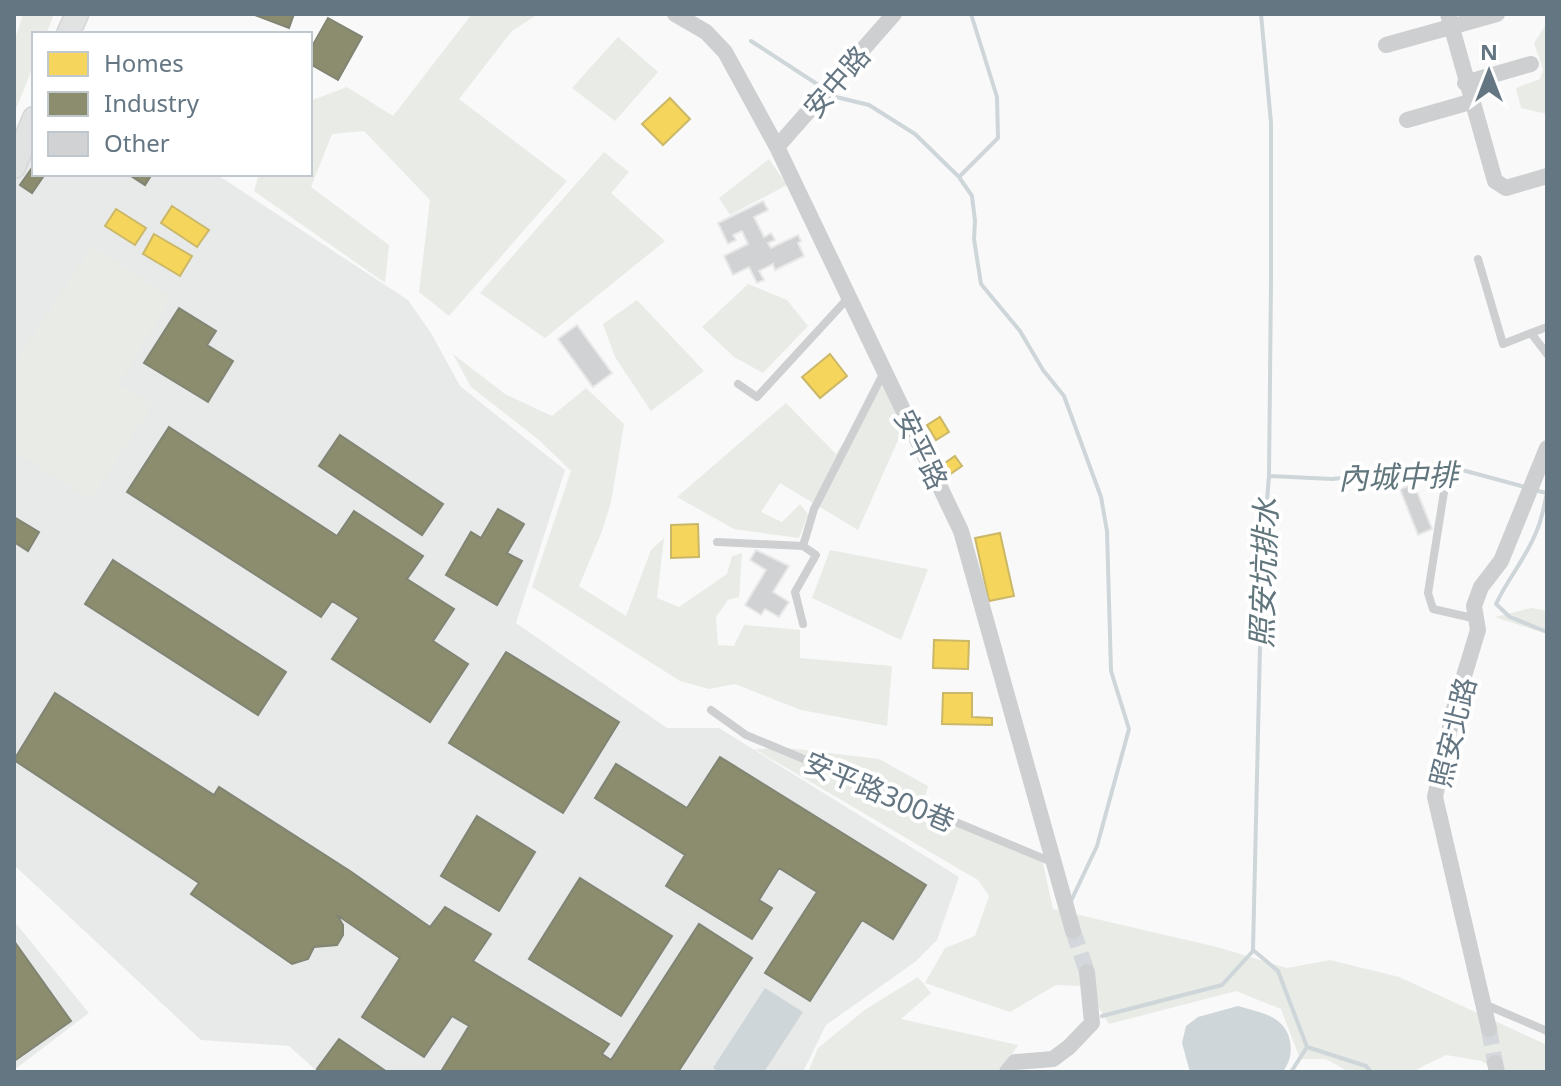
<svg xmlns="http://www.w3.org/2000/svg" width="1561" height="1086" font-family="'Noto Sans','Noto Sans TC',sans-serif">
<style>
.built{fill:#e8e9e9}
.green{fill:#e8ebe6}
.water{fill:#ced6d9}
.homes{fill:#f6d55c;stroke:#cab868;stroke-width:2}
.industry{fill:#8c8c6e;stroke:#808574;stroke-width:2}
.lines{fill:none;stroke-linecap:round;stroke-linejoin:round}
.stream{stroke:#ced6d9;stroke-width:4}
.building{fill:#d0d2d3;stroke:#e8e8e8;stroke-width:2}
.street-tunnel{stroke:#d4d8dc;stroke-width:16;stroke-dasharray:16 8;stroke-linecap:butt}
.secondary-casing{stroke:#d5d6d7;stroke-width:25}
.lane{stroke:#cecfd0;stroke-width:8}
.street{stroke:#cecfd0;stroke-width:16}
.secondary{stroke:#e1e2e2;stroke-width:22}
.labels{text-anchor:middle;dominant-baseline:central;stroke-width:8;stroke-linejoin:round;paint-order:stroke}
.street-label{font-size:28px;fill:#657683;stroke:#fff}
.water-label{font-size:30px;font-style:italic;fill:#60757c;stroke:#fff}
</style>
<rect width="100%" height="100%" fill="#f9f9f9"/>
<path class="built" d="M34 134V174H216L408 300 431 333 460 386 565 470 516 623 667 728H719L959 877 937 940 915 962 826 1025 803 1072H318L289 1046 201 1040 14 865V185Z
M14 921 89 1013 14 1070Z"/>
<path class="green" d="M23 14H54L46 34H34V64L14 114V42Z
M472 14H538L512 31 459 99 567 181 449 316 419 292 430 200 364 131 332 134 311 187 389 245 385 283 254 191 259 174H310V101L347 87 393 116Z
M1547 23V114L1521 108 1516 88 1540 79 1543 69 1534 43Z
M618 37 658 72 615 121 572 88Z
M604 152 629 172 611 193 665 241 545 338 480 293Z
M769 159 787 185 730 215 719 198Z
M92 246 171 298 119 384 152 405 91 500 14 451V364Z
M748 284 787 300 808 326 763 373 734 357 702 327Z
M637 300 704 371 651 411 615 357 603 324Z
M453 354 505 394 552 416 586 388 624 424 611 502 602 531 579 586 626 616 651 550 664 538 657 598 679 607 727 574 732 556 742 553 739 597 728 600 716 617 718 645 734 646 744 625 800 630V658L892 666 887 726 801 710 735 684 709 689 680 681 532 587 571 471 539 440 471 387Z
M882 385 904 427 858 530 780 483 761 512 782 522 800 504 808 514 799 538 734 529 677 497 786 403 836 454Z
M830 550 928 569 901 640 812 598Z
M1531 608 1547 611V634L1495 617Z
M788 748 879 759 928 786 923 806 1042 859 1053 909 1217 947 1287 968 1330 960 1399 977 1547 1045V1072H1496L1482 1061 1446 1055 1417 1069V1072H1349L1326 1059H1300L1281 1009 1236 991 1109 1024 1085 986 1056 985 1010 1012 925 983 945 948 975 936 989 896 978 880 754 749Z
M918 977 931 993 901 1019 1018 1045 1001 1072H808L818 1048 866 1009Z"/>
<path class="water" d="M765 988 803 1012 764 1072H719L713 1068Z
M1238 1006C1260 1013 1285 1015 1290 1041 1292 1054 1290 1061 1283 1072H1190L1182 1043 1186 1026 1198 1017Z"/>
<path class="homes" d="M670 98 690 119 663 145 642 124Z
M172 206 209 230 197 247 161 223Z
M116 209 146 228 135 245 105 226Z
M154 234 192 256 180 276 143 254Z
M830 354 847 376 820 398 802 377Z
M940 417 949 432 936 440 927 425Z
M955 456 962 466 946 477 939 467Z
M698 524 699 557 671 558V525Z
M1000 533 1014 596 989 601 975 538Z
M934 640 969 641 968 669 933 668Z
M943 693H972V717L992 718V725L942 724Z"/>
<path class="industry" d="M252 14H294L289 28Z
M328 18 362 37 338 80 310 64V50Z
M34 165V174H45L32 193 20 185Z
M128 174H152L145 185Z
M179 308 216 331 207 345 233 361 208 402 144 363Z
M169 427 337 536 354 511 423 556 407 579 454 609 433 641 468 664 430 722 332 659 359 618 332 601 321 617 127 492Z
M340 435 443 504 422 535 319 466Z
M498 509 524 524 507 553 522 561 497 605 446 575 471 532 481 538Z
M14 517 39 532 28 551 14 542Z
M113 560 286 672 258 715 85 604Z
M506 652 619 722 563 813 449 743Z
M55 693 214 795 219 787 350 871 430 927 445 907 491 934 473 961 609 1044 602 1054 611 1060 699 924 752 958 678 1072H446L442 1070 469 1026 452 1016 424 1057 362 1017 400 958 337 915 343 925V935L337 945 314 947 308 959 292 964 191 894 199 883 14 760Z
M720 757 926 885 893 939 862 920 810 1001 765 973 817 892 779 868 759 900 772 908 752 939 666 886 685 855 595 798 616 764 687 808Z
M477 816 535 852 499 911 441 876Z
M580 878 672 936 621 1016 529 959Z
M14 941 71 1021 14 1061Z
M339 1039 384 1070 382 1072H322L317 1069Z"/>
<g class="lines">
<path class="stream" d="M1261 14 1271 123V281L1269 476 1262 560 1253 950 1278 971 1307 1047 1366 1066 1371 1072
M751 41 817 84
M836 97 869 105 915 134 959 177 972 196 975 221 974 239 981 284 1020 331 1043 370 1064 396 1101 497 1107 531 1111 671 1129 729 1097 846 1071 901
M959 177 998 138 997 97 971 14
M1269 476 1332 479 1451 467 1525 487
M1538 491 1547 493C1544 505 1542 519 1537 530 1527 557 1508 578 1496 604L1510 617 1547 632
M1102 1016 1222 985 1253 951
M1291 1072 1307 1047"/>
</g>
<path class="building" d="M763 201 768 210 754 217 764 237 771 233 775 240 768 243 771 248 798 235 801 241 798 243 804 256 775 270 773 264 759 271 764 280 757 283 749 267 733 275 724 256 748 244 742 231 733 235 736 240 728 244 718 223Z
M577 325 612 373 593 387 558 339Z
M1414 484 1432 529 1418 535 1400 489Z
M756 550 789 566 773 592 789 602 779 617 765 609 761 615 745 605 766 570 750 560Z"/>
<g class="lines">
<path class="street-tunnel" d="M1073 931 1087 972
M1489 1029 1495 1063"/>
<g class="secondary-casing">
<path id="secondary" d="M68 34 77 14
M14 167 34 118"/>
</g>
<path class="lane" d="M1478 259 1503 344 1531 333
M1547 327 1531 333 1547 354
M738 384 757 397 849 297
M1447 473 1428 593 1433 609 1477 619
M717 542 803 546 814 509 884 372
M803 546 816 555 795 592 803 624
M711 710 746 735 1052 862
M1484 1004 1547 1031"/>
<path class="street" d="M675 14 706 32 725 52 777 147 961 531 1073 931
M1448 14 1495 181 1506 188 1547 176
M1386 45 1497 14
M1465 83 1531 64
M1407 120 1470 102
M777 147 894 14
M1489 1029 1435 797 1454 709 1478 630 1474 606 1481 587 1501 561 1547 448
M1495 1063 1497 1072
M1007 1072 1015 1062 1053 1059 1069 1047 1092 1023 1087 972"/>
<use href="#secondary" class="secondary"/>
</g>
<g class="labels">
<g class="street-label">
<text transform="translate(836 81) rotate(-49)">安中路</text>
<text transform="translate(922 449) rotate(64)">安平路</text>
<text transform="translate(1452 732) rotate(-76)">照安北路</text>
<text transform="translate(880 791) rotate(23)">安平路300巷</text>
</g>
<g class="water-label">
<text transform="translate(1398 476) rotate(-2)">內城中排</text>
<text transform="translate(1263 573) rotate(-88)">照安坑排水</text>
</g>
</g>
<rect width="1561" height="1086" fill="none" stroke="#657683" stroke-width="32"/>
<rect x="32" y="32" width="280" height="144" fill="#ffffff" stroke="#c1c8cd" stroke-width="2"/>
<rect x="48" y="52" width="40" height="24" fill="#f6d55c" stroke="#c1c8cd" stroke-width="2"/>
<text x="104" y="72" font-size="24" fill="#657683">Homes</text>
<rect x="48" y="92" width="40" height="24" fill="#8c8c6e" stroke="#c1c8cd" stroke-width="2"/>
<text x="104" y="112" font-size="24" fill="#657683">Industry</text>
<rect x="48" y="132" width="40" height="24" fill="#d0d2d3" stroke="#c1c8cd" stroke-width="2"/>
<text x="104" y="152" font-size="24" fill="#657683">Other</text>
<g transform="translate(1489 72)" stroke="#ffffff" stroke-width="6" paint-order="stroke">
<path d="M0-6L14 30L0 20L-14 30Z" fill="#657683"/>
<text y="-12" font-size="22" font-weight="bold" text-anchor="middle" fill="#657683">N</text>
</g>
</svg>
